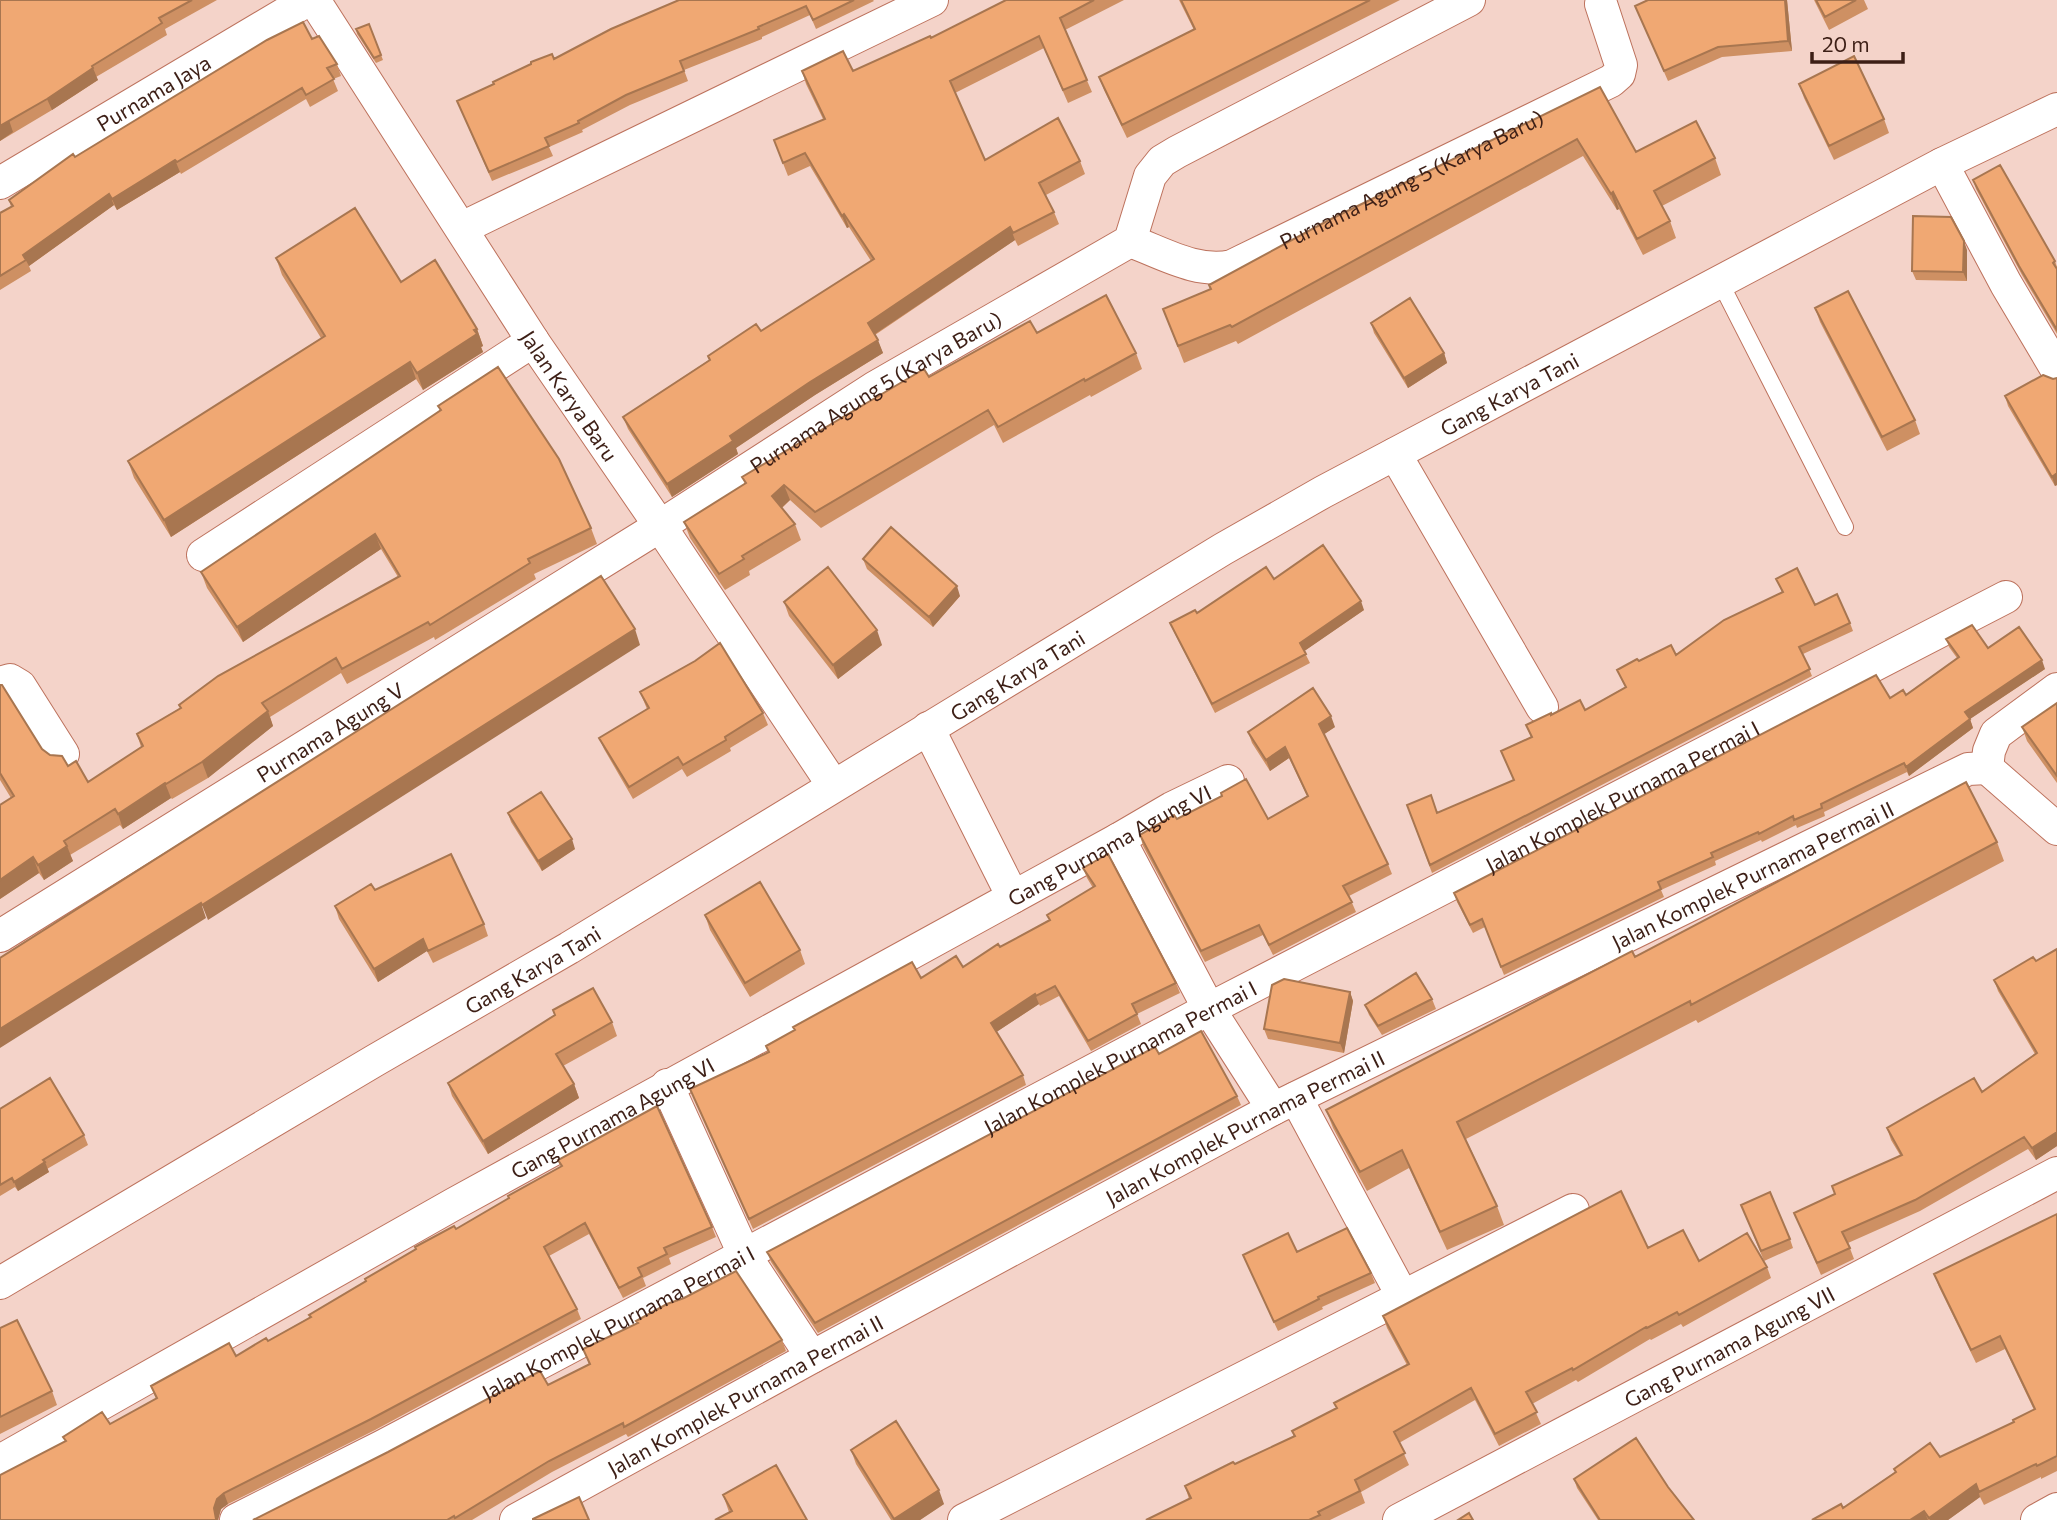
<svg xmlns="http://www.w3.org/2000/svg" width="2057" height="1520" font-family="Commissioner,sans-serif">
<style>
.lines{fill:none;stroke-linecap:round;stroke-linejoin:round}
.lane-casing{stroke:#bd725d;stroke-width:18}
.street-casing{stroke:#bd725d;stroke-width:34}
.lane{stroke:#fff;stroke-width:16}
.street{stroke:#fff;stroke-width:32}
.wall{fill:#ce9063}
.shaded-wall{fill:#a87650}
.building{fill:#f0a873;stroke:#a87650;stroke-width:2}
.labels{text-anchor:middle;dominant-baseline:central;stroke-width:6;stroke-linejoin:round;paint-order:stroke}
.street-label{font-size:21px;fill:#3d1f16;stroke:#f4d3c9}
</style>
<rect width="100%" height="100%" fill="#f4d3c9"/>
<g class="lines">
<g class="lane-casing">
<path id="lane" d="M1720 282 1845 527"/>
</g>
<g class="street-casing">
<g id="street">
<path id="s1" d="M314 0 533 341 660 526 833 785"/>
<path d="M1942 164 2006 284 2057 370"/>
<path id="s2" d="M0 183 308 0"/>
<path d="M462 228 932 0"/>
<path id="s3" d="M1130 241C1163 253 1197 274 1232 266L1611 81 1619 74 1621 65 1601 4"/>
<path d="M1395 454 1542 707"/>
<path d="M203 555 533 341"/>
<path d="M0 683 10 680 20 686 63 754"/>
<path d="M928 728 1013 897"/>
<path d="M1987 768 1989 751 1996 734 2057 689"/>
<path d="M1987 768 2057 829"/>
<path d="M1119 839 1209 1009 1273 1109"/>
<path id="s4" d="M0 936 660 526 874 388 1130 241 1150 176 1162 161 1177 152 1469 0"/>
<path d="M667 1085 744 1254 812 1357"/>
<path d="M1296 1098 1403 1297"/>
<path id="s5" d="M0 1283 374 1061 569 948 1223 549 1323 492 1942 164 2057 109"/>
<path id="s6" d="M0 1461 454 1204 1119 839 1172 808 1228 781"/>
<path id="s7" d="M236 1520 383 1446 1209 1009 2006 597"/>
<path id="s8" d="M516 1520 812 1357 1273 1109 1968 769 1987 768"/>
<path d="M964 1520 1573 1210"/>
<path id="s9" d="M1399 1520 2057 1173"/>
<path d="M2037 1520 2057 1509"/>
</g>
</g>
<use href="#lane" class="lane"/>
<use href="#street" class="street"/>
</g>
<path class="wall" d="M0 0H217L165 29 167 35 96 77 98 80 52 110 0 141Z
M679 0H873L874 1 816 29 810 15 762 37V39L684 70 688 81 630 105 582 130 583 132 549 147 553 156 492 181 457 101 554 59Z
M1006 0H1124L1065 30 1092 92 1068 103 1044 48 955 93 985 160 1080 161 1085 174 1046 195 1054 212 1059 224 1018 246 1015 240 875 335 883 353 815 395 736 448 738 454 672 497 628 429 623 417 709 360 708 356 761 331 871 261 849 227 847 228 810 166 788 176 779 153 823 119 806 84 802 71H853L931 38Z
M1179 0H1400L1127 138 1104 90 1099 77 1194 30Z
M1648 0H1787L1792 51 1722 57 1668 81 1635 6Z
M1814 0H1864L1868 9 1829 30Z
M369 24 383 60 376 63 357 34 356 29Z
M312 39 337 64 341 76 333 79 338 91 310 107 306 99 181 174 180 172 117 210 114 205 29 266 31 271 0 290V213L11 207 9 200 75 157Z
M1799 84 1884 119 1889 133 1834 160 1804 98Z
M1600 87 1636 152 1715 158 1721 175 1662 206 1670 221 1676 238 1643 255 1619 209 1617 210 1583 156 1238 344 1236 341 1184 363 1163 309 1210 289 1209 285Z
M1973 180 2055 261 2057 267V334L2022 275 1976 189Z
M1967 250V281L1916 280 1912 271Z
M276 258 401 282 477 329 483 346 481 347 483 352 423 390 416 379 171 537 134 478 128 461 321 338 282 275Z
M1815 308 1915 420 1920 434 1887 451 1820 322Z
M1371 323 1444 353 1447 363 1408 388 1374 333Z
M1037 333 1136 353 1142 369 1091 397 1090 395 1003 443 994 425 821 528 790 500 782 508 795 524 801 540 749 571 750 575 725 590 690 538 684 522 745 484 742 477 929 377Z
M2057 378V485L2055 486 2008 406 2005 396Z
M438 406 591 528 597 544 534 574 536 579 435 640 434 637 347 684 341 673 270 717 273 726 208 778 172 799 171 798 123 829 120 825 70 855 73 861 44 880 39 873 0 899V805L11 798 0 780V685L42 749 50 755 68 766 88 782 141 747 137 734 180 708 179 705 398 577 381 549 243 642 207 588 201 572 440 411Z
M863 559 960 596 933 627 867 569Z
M1274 579 1364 610 1304 651 1310 663 1215 713 1174 632 1170 623 1197 613Z
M1776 579 1815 605 1850 623 1853 631 1803 654 1812 676 1432 873 1407 805 1437 813 1514 780 1501 751 1531 737 1526 725 1551 715 1585 710 1625 687 1617 670 1639 661 1676 655 1782 592Z
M784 602 882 645 838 679 789 616Z
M1946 639 1988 648 2045 669 1970 719 1973 728 1909 776 1907 772 1824 812 1825 816 1797 828 1796 825 1762 842 1761 840 1715 861 1716 865 1661 890 1664 897 1504 975 1485 927 1473 933 1457 902 1454 893 1890 698 1906 695 1957 658 1949 647Z
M640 692 763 713 768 725 730 748 731 751 687 777 682 769 633 799 604 749 599 738 647 709Z
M2057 703V783L2027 741 2022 727Z
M1335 727 1324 734 1388 864 1392 874 1349 896 1356 912 1273 955 1263 935 1205 962 1143 846 1140 835 1177 819H1268L1307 796 1289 758 1270 771 1252 743 1248 732Z
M508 813 575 849 542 871 511 822Z
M1997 842 2004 861 1698 1023 1696 1020 1466 1139 1497 1206 1504 1225 1447 1250 1409 1168 1367 1191 1333 1128 1326 1110 1635 957Z
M1083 868 1176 983 1180 993 1137 1014 1141 1024 1091 1051 1059 996 1040 1006 1039 1004 996 1032 1023 1075 1026 1085 753 1229 690 1089 768 1052 766 1046 921 978 963 967 1049 920 1047 915 1093 888 1087 878Z
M375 890 484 924 488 936 433 963 427 951 378 982 339 919 335 906Z
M705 915 800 950 805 964 750 997 710 930Z
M2057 949V1146L2036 1160 2028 1149 1920 1211 1848 1243 1854 1259 1821 1275 1794 1213 1834 1194 1900 1155 1891 1140 1887 1128 1982 1092 2035 1054 1998 991 1994 980 2036 961Z
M1350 992 1353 1001 1344 1053 1268 1039 1264 1029Z
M1432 999 1436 1009 1382 1035 1369 1015 1365 1005Z
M553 1010 612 1022 617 1036 563 1066 574 1084 579 1098 488 1154 452 1096 448 1083 555 1016Z
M1159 1054 1237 1096 1241 1105 818 1333 771 1262 767 1252Z
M0 1109 84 1135 88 1145 47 1169 49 1172 18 1191 15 1187 0 1196Z
M558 1160 712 1227 716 1237 669 1258 671 1264 643 1278 646 1286 623 1298 589 1234 549 1256 577 1309 581 1319 375 1430 228 1504 221 1509 218 1520 65 1442 63 1437 110 1424 156 1399 151 1386 236 1356 268 1341 310 1317 561 1167Z
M1741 1205 1790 1239 1793 1248 1764 1261Z
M2057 1214V1471L2041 1479V1477L1984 1505 1980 1497 1948 1520H1812L1843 1508 1895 1472 1894 1469 1940 1457 2014 1422 2034 1410 2005 1349 1976 1363 1939 1287 1934 1274Z
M1648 1248 1699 1261 1767 1267 1771 1278 1683 1327 1681 1324 1651 1340 1650 1339 1578 1382 1576 1380 1532 1404 1541 1424 1499 1446 1475 1400 1399 1443 1409 1465 1361 1492 1365 1503 1330 1520H1146L1189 1499 1185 1486 1235 1464 1294 1437 1292 1431 1336 1408 1334 1403 1407 1365 1387 1328 1383 1316Z
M1297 1252 1371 1273 1375 1283 1322 1307 1323 1309 1278 1331 1243 1255Z
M0 1328 52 1391 57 1405 0 1434Z
M782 1340 786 1351 630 1436 628 1437 626 1434 552 1472 472 1520H253L548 1385 589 1364 583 1349Z
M851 1450 944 1504 920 1520H891L856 1464Z
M1574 1479 1668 1487 1694 1520H1598L1577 1488Z
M723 1495 807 1520 729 1512Z"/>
<path class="shaded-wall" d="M1785 0H1787L1792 51 1788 41Z
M93 68 98 80 52 110 47 99Z
M9 120 13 132 0 141V126Z
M175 160 180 172 117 210 112 199Z
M1613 192 1619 209 1617 210 1611 194Z
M109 194 114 205 29 266 23 255Z
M844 214 849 227 847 228 842 216Z
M1010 227 1015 240 872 336 868 323Z
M1964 241 1967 250V281L1963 272Z
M477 329 483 346 481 347 483 352 423 390 417 373Z
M878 340 883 353 815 395 736 448 738 454 672 497 667 484 730 436 810 382Z
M1444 353 1447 363 1408 388 1404 378Z
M410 362 416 379 171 537 164 520Z
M2057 473V485L2055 486 2052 477Z
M784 485 790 500 778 511 772 496Z
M375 534 381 549 243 642 237 627Z
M957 586 960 596 933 627 929 617Z
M1361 601 1364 610 1303 652 1300 643Z
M635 629 640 645 208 920 202 905Z
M877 630 882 645 838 679 833 665Z
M2042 660 2045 669 1970 719 1973 728 1909 776 1906 767 1965 712Z
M268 711 273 726 208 778 202 762Z
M1331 716 1335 727 1323 735 1319 724Z
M1285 747 1289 758 1270 771 1266 760Z
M165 783 171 798 123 829 118 814Z
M572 839 575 849 542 871 538 861Z
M67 846 73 861 44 880 38 865Z
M33 857 39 873 0 899V880Z
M201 903 206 918 0 1048V1029Z
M423 939 427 951 378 982 374 969Z
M1350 992 1353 1001 1344 1053 1340 1043Z
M1035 994 1039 1004 995 1033 991 1023Z
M574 1084 579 1098 488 1154 483 1141Z
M2057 1132V1146L2036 1160 2032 1148Z
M45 1162 49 1172 18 1191 14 1182Z
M1976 1484 1980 1497 1948 1520H1930L1929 1518Z
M939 1490 944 1504 920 1520H894V1519Z
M224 1493 228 1504 221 1509 218 1520H217L214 1508 217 1499Z
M1924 1511 1928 1520H1910Z"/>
<path class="building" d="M0 0H192L159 18 162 23 92 66 93 68 47 99 0 126Z
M679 0H854L813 20 806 6 758 27 759 29 680 61 684 71 626 95 578 121 579 123 545 138 549 146 489 172 457 101 494 84 493 82 531 64V62L552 54 554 59 611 29Z
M1006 0H1094L1060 18 1087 80 1063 90 1039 36 950 81 985 160 1058 118 1080 161 1039 183 1054 212 1013 233 1010 227 868 323 878 340 810 382 730 436 733 441 667 484 623 417 710 360 708 356 756 324 761 331 874 259 844 214 842 216 805 153 783 163 774 140 825 119 802 71 843 51 853 71 930 36 931 38Z
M1181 0H1370L1122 125 1099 77 1195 29Z
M1648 0H1785L1788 41 1718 47 1664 71 1635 6Z
M1816 0H1856L1825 17Z
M303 22 312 39 319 36 337 64 327 68 334 79 306 95 302 88 177 162 175 160 112 199 109 194 23 255 26 260 0 276V213L13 206 9 200 73 154 75 157 267 40Z
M369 24 381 55 374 58 356 29Z
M1854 56 1884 119 1829 146 1799 84Z
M1600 87 1636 152 1696 121 1715 158 1654 191 1670 221 1637 239 1613 192 1611 194 1577 139 1232 327 1230 325 1178 346 1163 309 1211 289 1209 285 1327 221Z
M2000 165 2055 261 2053 263 2057 269V330L2019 266 1973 180Z
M355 208 401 282 435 260 477 329 474 330 477 334 417 373 410 362 164 520 128 461 325 336 276 258Z
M1913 216 1951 217 1964 241 1963 272 1912 271Z
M1848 291 1915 420 1882 437 1815 308Z
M1106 295 1136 353 1085 381 1084 379 998 427 988 410 815 512 784 485 772 496 795 524 742 556 744 559 719 574 684 522 746 483 742 477 924 369 929 377 1030 321 1037 333Z
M1410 298 1444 353 1404 378 1371 323Z
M498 367 559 459 591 528 528 559 530 563 430 625 428 622 342 669 336 658 262 703 268 711 202 762 166 784 165 783 118 814 115 809 64 841 67 846 38 865 33 857 0 880V805L14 796 0 773V685H2L42 749 50 755 62 756 68 766 76 761 88 782 143 746 137 734 181 708 179 705 218 676 400 576 375 534 237 627 201 572 441 410 438 406Z
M2043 375 2053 379 2057 378V473L2052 477 2005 396Z
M891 527 957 586 929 617 863 559Z
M1323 545 1361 601 1300 643 1306 654 1212 704 1170 623 1195 610 1197 613 1266 567 1274 579Z
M828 567 877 630 833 665 784 602Z
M1797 568 1815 605 1837 594 1850 623 1799 647 1810 669 1430 865 1407 805 1431 795 1437 813 1514 780 1501 751 1532 737 1526 725 1551 713V715L1580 700 1585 710 1626 687 1617 670 1637 659 1639 661 1671 645 1676 655 1724 620 1783 592 1776 579Z
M601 576 635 629 202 905 201 903 0 1029V958Z
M1972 625 1988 648 2019 627 2042 660 1965 712 1970 719 1906 767 1904 763 1821 804 1822 808 1794 820 1793 816 1759 834 1758 832 1711 853 1713 857 1658 882 1661 889 1501 967 1482 919 1470 925 1454 893 1876 675 1890 698 1903 690 1906 695 1959 657 1946 639Z
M720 643 763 713 725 737 726 740 683 765 678 757 629 787 599 738 649 708 640 692 695 661Z
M1313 688 1331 716 1319 724 1388 864 1343 886 1352 902 1269 945 1259 925 1201 951 1140 835 1174 815 1177 819 1222 796 1221 793 1246 779 1268 819 1308 796 1285 747 1266 760 1248 732Z
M2057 703V776L2022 727Z
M1966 782 1997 842 1691 1005 1690 1001 1457 1122 1497 1206 1440 1232 1402 1150 1360 1172 1326 1110 1632 951 1635 957Z
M541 792 572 839 538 861 508 813Z
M451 854 484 924 428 951 423 939 374 969 335 906 371 884 375 890Z
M1108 854 1176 983 1132 1004 1137 1014 1088 1041 1055 986 1036 996 1035 994 991 1023 1023 1075 749 1219 690 1089 769 1052 766 1046 795 1030 793 1027 912 962 921 978 956 956 963 967 998 944 1000 947 1050 920 1047 915 1095 886 1083 868Z
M760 882 800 950 745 983 705 915Z
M2057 949V1132L2032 1148 2024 1137 1915 1200 1842 1232 1850 1248 1817 1263 1794 1213 1835 1194 1832 1186 1902 1155 1887 1128 1974 1078 1982 1092 2037 1053 1994 980 2033 957 2036 961Z
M1416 973 1432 999 1378 1026 1365 1005Z
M1284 979 1350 992 1340 1043 1264 1029 1272 985Z
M593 988 612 1022 556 1054 574 1084 483 1141 448 1083 555 1015 553 1010Z
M1201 1031 1237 1096 815 1323 767 1252 1155 1047 1159 1054Z
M50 1078 84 1135 43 1160 45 1162 14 1182 12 1178 0 1185V1109Z
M657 1106 712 1227 664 1248 667 1254 638 1268 642 1276 619 1288 585 1223 544 1247 577 1309 371 1419 224 1493 217 1499 214 1508 216 1519 218 1520H0V1475L66 1441 63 1437 102 1412 110 1424 157 1398 151 1386 229 1343 236 1356 266 1338 268 1341 311 1317 309 1315 366 1281 365 1279 416 1249 415 1247 454 1226 456 1229 509 1198 508 1196 562 1166 558 1160Z
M1621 1191 1648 1248 1683 1230 1699 1261 1747 1233 1767 1267 1679 1315 1677 1312 1647 1328 1646 1327 1573 1370 1572 1368 1526 1392 1537 1412 1495 1434 1471 1388 1394 1432 1405 1453 1355 1480 1360 1491 1318 1512 1320 1515 1309 1520H1146L1191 1498 1185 1486 1233 1462 1235 1464 1295 1436 1292 1431 1337 1408 1334 1403 1409 1364 1383 1316Z
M1770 1192 1790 1239 1761 1251 1741 1205Z
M2057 1214V1456L2037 1466 2036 1464 1979 1492 1976 1484 1929 1518 1924 1511 1910 1520H1812L1841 1504 1843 1508 1896 1472 1894 1469 1930 1443 1940 1457 2014 1422 2013 1420 2035 1409 2000 1336 1971 1350 1934 1274Z
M1347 1228 1371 1273 1318 1297 1319 1299 1274 1322 1243 1255 1288 1233 1297 1252Z
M736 1271 782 1340 626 1426 624 1427 623 1423 549 1461 455 1518 454 1516 447 1520H253L388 1452 540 1371 548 1385 590 1364 583 1349 638 1323 636 1321 667 1304 684 1298Z
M17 1320 52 1391 0 1417V1328Z
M896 1421 939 1490 894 1519 851 1450Z
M1636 1438 1668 1487 1694 1520H1600L1574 1479Z
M776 1465 807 1520H715L732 1511 723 1495Z
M579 1497 589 1520H533V1519Z
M1469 1513 1473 1520H1458Z"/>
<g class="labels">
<g class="street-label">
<text stroke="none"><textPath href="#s2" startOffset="178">Purnama Jaya</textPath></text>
<text stroke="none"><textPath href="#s3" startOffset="306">Purnama Agung 5 (Karya Baru)</textPath></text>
<text stroke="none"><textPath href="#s4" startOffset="1031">Purnama Agung 5 (Karya Baru)</textPath></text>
<text stroke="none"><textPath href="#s5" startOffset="1752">Gang Karya Tani</textPath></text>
<text stroke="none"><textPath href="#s1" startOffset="471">Jalan Karya Baru</textPath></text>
<text stroke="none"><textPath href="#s5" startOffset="1185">Gang Karya Tani</textPath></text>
<text stroke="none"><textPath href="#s4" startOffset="388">Purnama Agung V</textPath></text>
<text stroke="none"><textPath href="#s7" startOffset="1564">Jalan Komplek Purnama Permai I</textPath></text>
<text stroke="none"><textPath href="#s6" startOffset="1269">Gang Purnama Agung VI</textPath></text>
<text stroke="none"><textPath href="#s8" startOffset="1395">Jalan Komplek Purnama Permai II</textPath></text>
<text stroke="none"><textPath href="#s5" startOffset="618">Gang Karya Tani</textPath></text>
<text stroke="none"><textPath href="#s7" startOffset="998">Jalan Komplek Purnama Permai I</textPath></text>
<text stroke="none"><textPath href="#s6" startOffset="702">Gang Purnama Agung VI</textPath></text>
<text stroke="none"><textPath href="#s8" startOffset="828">Jalan Komplek Purnama Permai II</textPath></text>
<text stroke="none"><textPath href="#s7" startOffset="430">Jalan Komplek Purnama Permai I</textPath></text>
<text stroke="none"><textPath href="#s9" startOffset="373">Gang Purnama Agung VII</textPath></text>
<text stroke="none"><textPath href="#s8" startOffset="261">Jalan Komplek Purnama Permai II</textPath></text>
</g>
</g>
<path d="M1812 52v10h91v-10" fill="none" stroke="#3d1f16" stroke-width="3.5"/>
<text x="1822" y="52" font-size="21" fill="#3d1f16" stroke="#f4d3c9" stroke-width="5" paint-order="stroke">20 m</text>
</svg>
